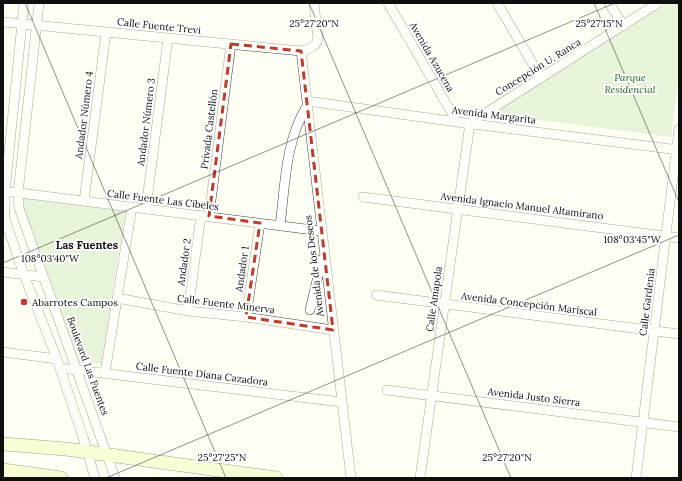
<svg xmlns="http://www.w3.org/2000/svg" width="682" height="481" font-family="Lora,serif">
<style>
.green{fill:#cce8bd}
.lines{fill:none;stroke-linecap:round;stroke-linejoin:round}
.street-casing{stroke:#424242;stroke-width:10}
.secondary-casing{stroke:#313131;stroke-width:14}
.street{stroke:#fff;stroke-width:9}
.secondary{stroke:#f7fbb1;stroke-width:13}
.marked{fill:none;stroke:#ba3d2d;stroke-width:3;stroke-dasharray:8 5;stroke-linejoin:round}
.ticks{fill:none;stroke:#0f0f0f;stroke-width:1;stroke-opacity:0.45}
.poi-dot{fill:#ba3d2d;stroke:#fff;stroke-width:1.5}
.labels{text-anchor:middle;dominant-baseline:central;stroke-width:4;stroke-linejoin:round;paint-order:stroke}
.street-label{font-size:10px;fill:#0f0f0f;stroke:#fff}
.park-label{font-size:10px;font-style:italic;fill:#256522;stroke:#fff}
.poi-label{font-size:10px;fill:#0f0f0f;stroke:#fff;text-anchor:start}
.neighbourhood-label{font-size:11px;font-weight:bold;fill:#0f0f0f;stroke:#fff}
.ticks-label{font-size:10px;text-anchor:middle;fill:#0f0f0f;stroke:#fff;stroke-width:4;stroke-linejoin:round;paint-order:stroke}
</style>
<rect width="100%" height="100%" fill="#fefef2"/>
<path class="green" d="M669 3H679V75L671 137 486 113Z
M24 190 128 203 118 255 102 364 79 362 23 210Z"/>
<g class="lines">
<g class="street-casing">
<path id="street" d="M24 3 5 192V219L24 275 57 359 83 437 95 478
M39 3 18 193 19 208 115 478
M388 3 457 122
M497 3 541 78
M609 3 624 26
M3 22 301 51C309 49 316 47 318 39L314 3
M301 51 351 478
M307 101 457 122 679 150
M12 192 321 231
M363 197 679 238
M84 201 106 32
M146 208 168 38
M209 216 231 44
M280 226C285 187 285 141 307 106
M3 272 43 277
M376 295 679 334
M117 298 188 311 246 317 333 330
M310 310 322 259
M188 311 201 215
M246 317 260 223
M3 352 57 359
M60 368 341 402
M105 373 132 207
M387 390 679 427
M420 478 470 123 658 3
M636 478 679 129"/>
</g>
<g class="secondary-casing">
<path id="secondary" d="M3 444 66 449 276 478
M3 470 61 478"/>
</g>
<use href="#street" class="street"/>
<use href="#secondary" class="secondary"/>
</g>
<path d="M0 0H682V481H0ZM231 44 301 51 333 330 246 317 260 223 209 216Z" fill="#fefef2" fill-opacity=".55" fill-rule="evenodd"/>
<path class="marked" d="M231 44 301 51 333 330 246 317 260 223 209 216Z"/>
<path class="ticks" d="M25 3 226 478M309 3 511 478M594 3 679 202M3 4 6 3M3 263 615 3M106 478 679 235"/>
<circle class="poi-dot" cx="24" cy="302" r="4"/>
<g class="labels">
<g class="street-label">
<text transform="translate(159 26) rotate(6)">Calle Fuente Trevi</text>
<text transform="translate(432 57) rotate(60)">Avenida Azucena</text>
<text transform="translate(538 67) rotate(-32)">Concepción U. Ranca</text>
<text transform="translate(84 115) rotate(-83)">Andador Número 4</text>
<text transform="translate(494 115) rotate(7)">Avenida Margarita</text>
<text transform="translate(146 122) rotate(-83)">Andador Número 3</text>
<text transform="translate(209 129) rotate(-83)">Privada Castellón</text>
<text transform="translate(163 200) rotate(7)">Calle Fuente Las Cibeles</text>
<text transform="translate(522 206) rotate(7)">Avenida Ignacio Manuel Altamirano</text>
<text transform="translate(184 262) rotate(-82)">Andador 2</text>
<text transform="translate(314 266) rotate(-97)">Avenida de los Deseos</text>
<text transform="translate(242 269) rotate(-82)">Andador 1</text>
<text transform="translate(434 299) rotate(-82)">Calle Amapola</text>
<text transform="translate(647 302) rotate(-83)">Calle Gardenia</text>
<text transform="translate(226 304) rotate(7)">Calle Fuente Minerva</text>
<text transform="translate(529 304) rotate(7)">Avenida Concepción Mariscal</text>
<text transform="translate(88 366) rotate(70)">Boulevard Las Fuentes</text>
<text transform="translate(202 374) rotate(7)">Calle Fuente Diana Cazadora</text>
<text transform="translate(534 397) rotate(7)">Avenida Justo Sierra</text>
</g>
<g class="park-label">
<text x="630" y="77">Parque<tspan x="630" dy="12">Residencial</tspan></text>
</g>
<g class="poi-label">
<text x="32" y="302">Abarrotes Campos</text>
</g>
<g class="neighbourhood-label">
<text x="87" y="245">Las Fuentes</text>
</g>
</g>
<g class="ticks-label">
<text x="314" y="27">25°27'20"N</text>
<text x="599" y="27">25°27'15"N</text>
<text x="632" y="243">108°03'45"W</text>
<text x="50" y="262">108°03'40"W</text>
<text x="222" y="461">25°27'25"N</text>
<text x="507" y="461">25°27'20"N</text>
</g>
<rect width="682" height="481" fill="none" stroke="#0f0f0f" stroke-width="8"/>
</svg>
